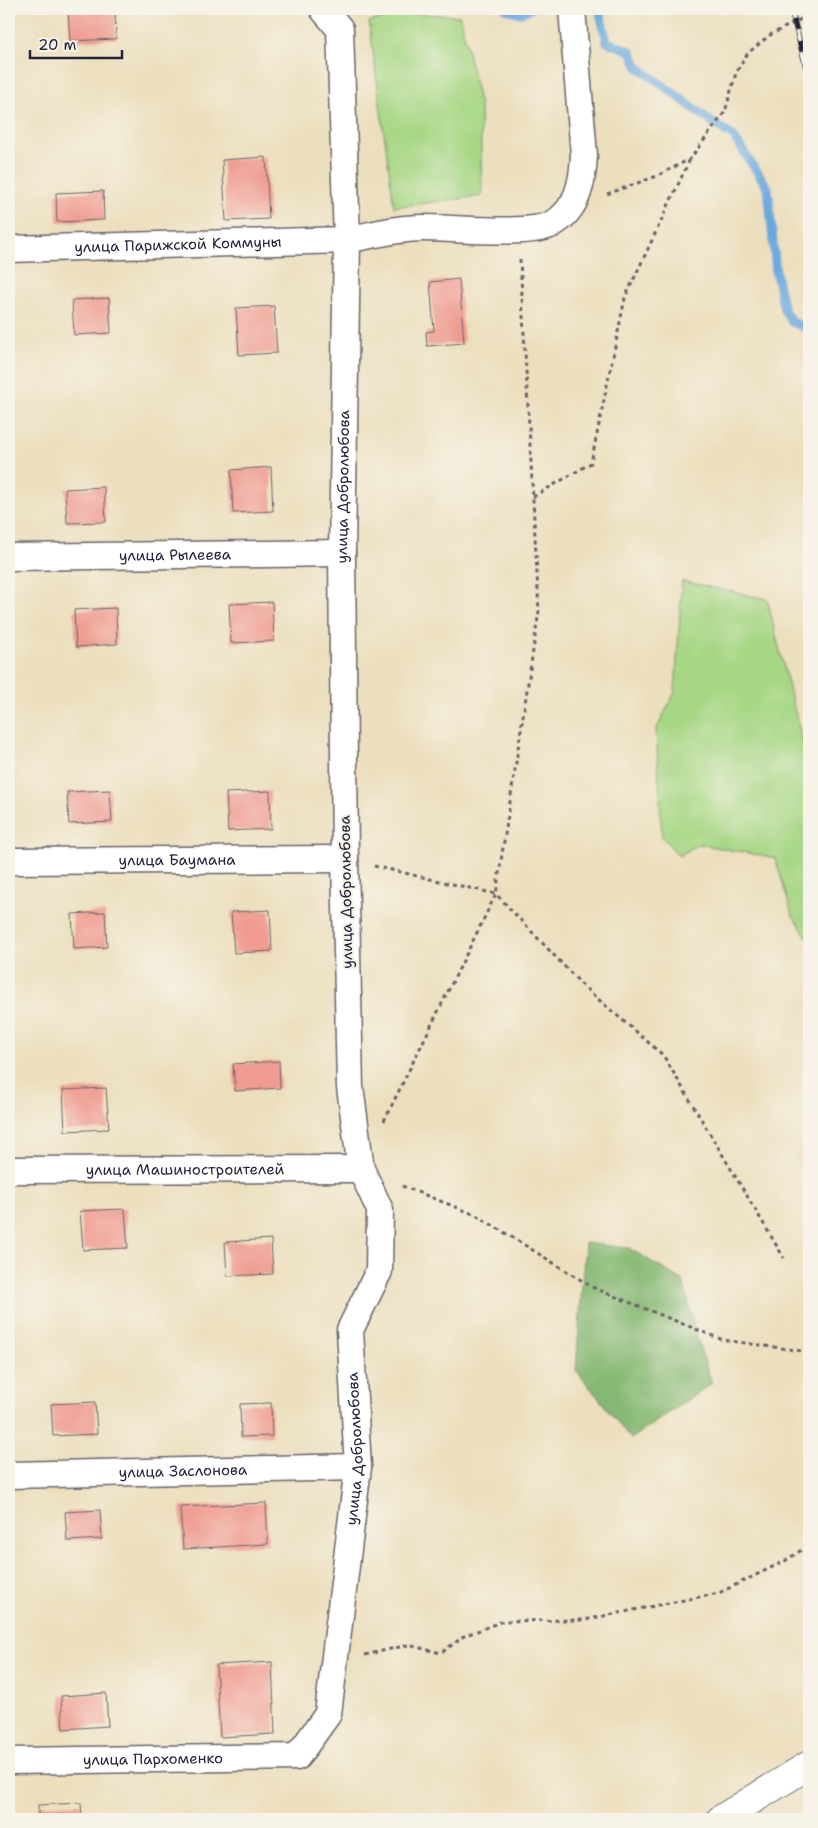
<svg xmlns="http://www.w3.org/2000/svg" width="818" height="1828" font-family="'Shantell Sans',sans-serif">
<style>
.green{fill:#a7d785;stroke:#647c60}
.forest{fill:#85b872;stroke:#546d56}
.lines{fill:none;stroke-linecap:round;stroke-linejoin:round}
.stream{stroke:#6aa8dc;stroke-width:9}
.building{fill:#ef9b91}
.minor-casing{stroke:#696469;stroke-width:29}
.primary-casing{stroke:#696469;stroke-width:30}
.path{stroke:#696469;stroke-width:3;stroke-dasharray:4 4;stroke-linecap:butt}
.minor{stroke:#fff;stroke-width:26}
.primary{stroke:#fff;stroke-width:28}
.rail-casing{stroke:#22223b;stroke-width:5.5}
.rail{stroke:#f7f3e8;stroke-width:4;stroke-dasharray:11;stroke-linecap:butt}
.labels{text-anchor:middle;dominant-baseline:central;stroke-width:4.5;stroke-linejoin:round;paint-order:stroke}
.street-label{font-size:15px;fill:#22223b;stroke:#f7f3e8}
</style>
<rect width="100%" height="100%" fill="#f7f3e8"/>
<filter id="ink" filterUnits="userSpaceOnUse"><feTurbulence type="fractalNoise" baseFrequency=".02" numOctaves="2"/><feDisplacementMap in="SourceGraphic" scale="10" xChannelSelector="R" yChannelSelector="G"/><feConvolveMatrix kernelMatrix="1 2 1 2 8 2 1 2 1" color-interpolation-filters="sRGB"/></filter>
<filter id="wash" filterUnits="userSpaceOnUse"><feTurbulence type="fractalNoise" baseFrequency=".0096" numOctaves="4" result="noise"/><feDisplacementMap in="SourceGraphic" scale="20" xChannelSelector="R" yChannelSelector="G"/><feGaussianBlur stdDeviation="1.12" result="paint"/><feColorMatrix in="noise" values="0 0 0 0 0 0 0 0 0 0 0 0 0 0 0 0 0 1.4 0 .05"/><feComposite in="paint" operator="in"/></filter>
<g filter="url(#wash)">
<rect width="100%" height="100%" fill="#ecdfbe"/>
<path class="green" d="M402 13 460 16 480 106 482 196 394 207 369 22Z
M682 581 767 599 809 768V940L792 914 775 858 698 844 679 856 662 837 656 730 675 692Z"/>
<path class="forest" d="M585 1243 629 1248 683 1281 699 1345 712 1383 631 1439 576 1370Z"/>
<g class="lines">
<path class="stream" d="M506 9 520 13 531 9
M599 9 607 42 631 51 637 66 716 125 733 136 768 188 776 273 784 310 792 322 809 329"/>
</g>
<g id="blocks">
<path class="building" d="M68 9H115L116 39 70 41Z
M266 157 269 219 226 221 222 160Z
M103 191 104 220 57 222 56 193Z
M459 279 464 343 427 346 426 332 434 331 430 282Z
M109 298 111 333 74 335 72 300Z
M274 306 277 353 239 355 236 308Z
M271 467 273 511 233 513 231 470Z
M104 487 106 522 67 523 65 489Z
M272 602 274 641 231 643 229 604Z
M116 608 117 644 76 647 74 610Z
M110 790 112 822 69 824 67 792Z
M270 791 271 829 228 831 226 793Z
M270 910 272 951 234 953 231 912Z
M105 912 107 947 74 949 72 914Z
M279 1061 280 1088 235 1091 233 1064Z
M106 1088 109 1129 65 1131 63 1090Z
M125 1209 128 1248 83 1250 80 1211Z
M271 1239 273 1274 227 1276 225 1242Z
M95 1402 97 1434 53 1436 51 1404Z
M271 1403 272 1436 241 1437 240 1404Z
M266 1503 268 1544 183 1549 180 1507Z
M100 1510 102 1539 67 1541 65 1512Z
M272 1662 275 1734 220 1737 216 1665Z
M106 1693 108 1726 63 1729 61 1696Z
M81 1803 82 1819H38V1805Z"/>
</g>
</g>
<g filter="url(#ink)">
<use href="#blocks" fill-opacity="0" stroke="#696469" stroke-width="1"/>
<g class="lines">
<g class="minor-casing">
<g id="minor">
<path id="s1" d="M9 249 347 240C372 235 397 228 423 228 452 228 530 236 552 224 578 210 583 181 584 155L572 9"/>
<path id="s2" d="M9 557 342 553"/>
<path id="s3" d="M9 861 345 859"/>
<path id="s4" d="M9 1170 361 1169"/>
<path id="s5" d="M9 1475 358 1467"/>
<path id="s6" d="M9 1761 297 1757 328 1714 358 1467 350 1330 379 1271 380 1210 361 1169 350 1087 345 859 342 553 347 240 340 29 323 9"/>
</g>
</g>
<g class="primary-casing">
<path id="primary" d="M721 1819 809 1765"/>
</g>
<path class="path" d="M607 194 657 176 690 159 725 112 736 73 748 53 770 35 809 15
M533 497 591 463 625 298 690 159
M374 866 496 894 584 987 663 1055 784 1258
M384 1121 496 894 539 611 520 259
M402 1186 476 1215 594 1288 723 1340 809 1352
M365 1655 408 1645 441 1653 464 1636 503 1621 584 1620 719 1593 785 1561 809 1545"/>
<use href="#minor" class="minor"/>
<use href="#primary" class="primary"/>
<g class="rail-casing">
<path id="rail" d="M791 9 809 78"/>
</g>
<use href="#rail" class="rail"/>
</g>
</g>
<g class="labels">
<g class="street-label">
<text stroke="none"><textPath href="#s1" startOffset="169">улица Парижской Коммуны</textPath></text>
<text stroke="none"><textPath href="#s6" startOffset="1582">улица Добролюбова</textPath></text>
<text stroke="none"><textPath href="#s2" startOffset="166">улица Рылеева</textPath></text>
<text stroke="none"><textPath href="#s3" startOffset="168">улица Баумана</textPath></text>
<text transform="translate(346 892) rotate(-91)">улица Добролюбова</text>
<text stroke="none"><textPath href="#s4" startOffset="176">улица Машиностроителей</textPath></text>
<text stroke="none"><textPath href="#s6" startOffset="608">улица Добролюбова</textPath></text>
<text stroke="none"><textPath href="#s5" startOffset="174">улица Заслонова</textPath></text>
<text stroke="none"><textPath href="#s6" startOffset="144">улица Пархоменко</textPath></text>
</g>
</g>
<rect width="818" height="1828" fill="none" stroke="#f7f3e8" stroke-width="30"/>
<path d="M30 50v8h92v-8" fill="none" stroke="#22223b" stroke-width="2.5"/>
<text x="38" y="50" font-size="15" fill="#22223b" stroke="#f7f3e8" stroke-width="4" paint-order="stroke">20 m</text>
</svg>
